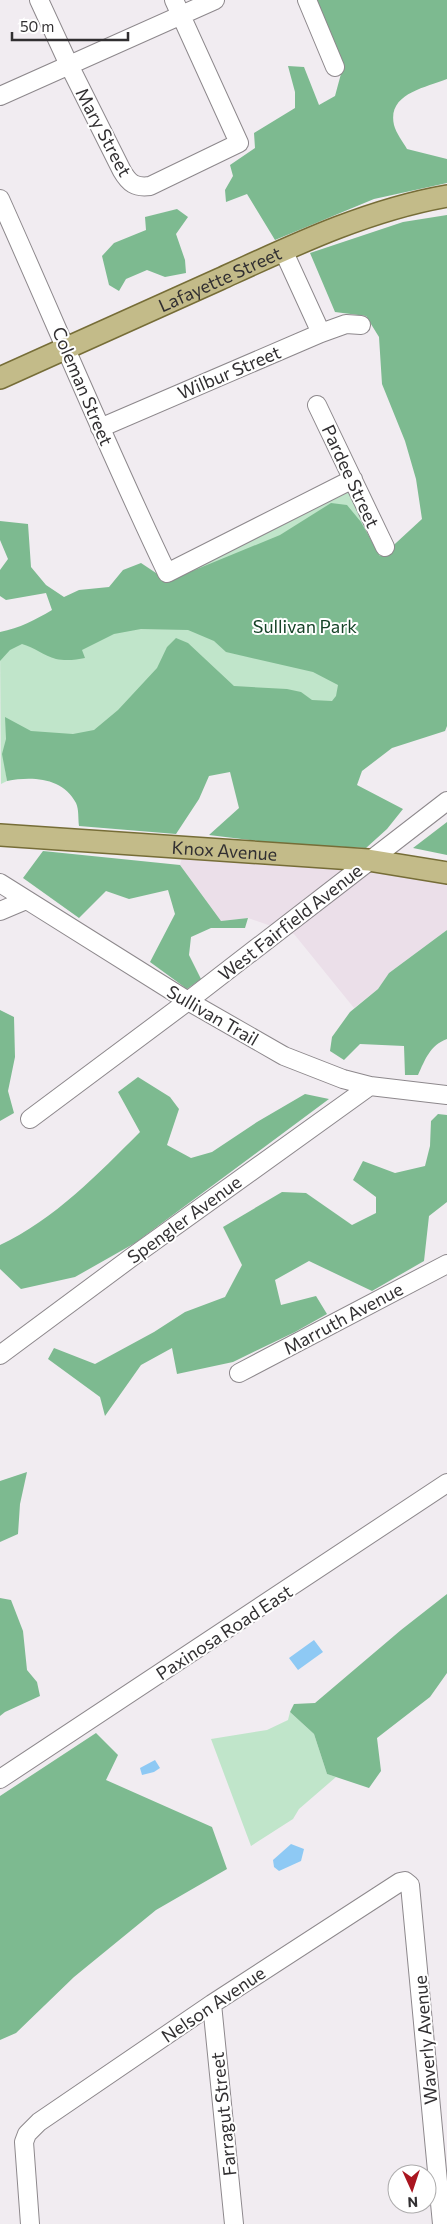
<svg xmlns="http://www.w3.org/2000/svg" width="447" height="2224" font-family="Commissioner,sans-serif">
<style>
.built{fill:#ebdfe9}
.green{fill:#c0e5ca}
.forest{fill:#7dba90}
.water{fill:#8ec9f4}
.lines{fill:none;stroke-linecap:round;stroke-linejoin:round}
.minor-casing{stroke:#8d888c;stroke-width:20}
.major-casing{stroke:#766d37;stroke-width:24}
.minor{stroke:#fff;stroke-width:18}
.major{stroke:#c3bb89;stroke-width:21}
.labels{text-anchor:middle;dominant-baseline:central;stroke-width:4;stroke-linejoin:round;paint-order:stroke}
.street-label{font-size:18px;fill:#312f31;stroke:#fff}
.park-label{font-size:18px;fill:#154327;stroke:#fff}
</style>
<rect width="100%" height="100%" fill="#f1ecf1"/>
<path class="built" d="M183 854 434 876 447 879V930L389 973 378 989 354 1008 294 934 248 918 221 921 180 865Z"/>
<path class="green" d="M353 490 384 554 447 701 4 761 7 781 1 784 0 647 167 581Z
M290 1712 314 1734 327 1774 336 1777 299 1809 293 1819 251 1846 211 1739 267 1730 288 1720Z"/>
<path class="forest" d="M314 0H447V79C424 88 387 94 394 125 396 133 403 142 407 149L447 159V183L374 199 275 240 247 194 226 202 225 190 233 176 230 165 255 148 254 133 295 108V92L288 66 304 67 319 105 335 96 342 70Z
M177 209 188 217 176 234 185 260 186 273 165 277 147 270 126 279 119 291 109 285 102 256 114 243 146 230 145 217Z
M447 215V726L445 731 392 748 362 771 357 785 403 809 387 829 366 848 284 844 209 835 239 808 230 772 209 776 199 799 176 834 79 826C78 819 79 809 76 803 63 778 33 776 7 781L2 754 6 739 5 717 31 731 73 734 94 730 118 710 157 668 167 647 176 638 188 643 234 686 287 689 301 692 312 700 332 701 336 696 338 685 313 672 226 652 214 641 188 630 141 629 114 634 82 650 85 658C76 660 65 661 56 659 44 656 34 647 22 644L10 650 0 661V632C20 628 35 620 52 610L46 593 6 600 0 596V570L8 559 0 540V521L28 524 31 567 46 585 64 597 79 590 109 587 123 570 141 563 168 581 280 535 331 503 347 505 361 522 380 556 384 554 422 519 416 479 405 441 382 384 379 337 366 316 335 312 310 253 403 222Z
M447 822V855L413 848Z
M43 851 180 865 221 921 248 918 245 928H211L191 937 189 955 201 979 187 989 150 962 175 914 168 890 129 899 106 891 79 918 23 878Z
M447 930V1039C430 1045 425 1060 418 1075H405L404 1046 360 1044 344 1060 330 1051 332 1037 350 1012 378 989 389 973Z
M0 1010 14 1017 15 1057 8 1091 14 1113 0 1121Z
M138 1077 170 1097 179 1109 167 1145 191 1158 212 1152 257 1122 305 1094 329 1099 135 1243 75 1277 21 1289 0 1269V1245C55 1219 98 1174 140 1132L118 1092Z
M438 1114 447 1115V1202L429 1216 424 1261 372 1291 309 1261 275 1280 281 1305 316 1296 327 1314 295 1332 233 1362 177 1374 172 1348 141 1365 105 1416 100 1397 48 1359 54 1348 95 1364 154 1332 185 1312 225 1297 242 1265 223 1227 282 1192 306 1193 352 1225 376 1213V1197L353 1180 363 1161 395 1173 425 1166 430 1146 431 1121Z
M27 1472 20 1504 18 1534 0 1542V1481Z
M447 1594V1673L430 1697 377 1738 381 1771 369 1788 327 1774 314 1734 290 1712 294 1704 315 1703 401 1630Z
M0 1598 11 1600 23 1631 27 1670 37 1682 40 1696 5 1712 0 1716Z
M96 1733 118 1755 106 1780 212 1827 227 1869 156 1910 74 1977 16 2033 0 2040V1796Z"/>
<path class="water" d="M314 1640 323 1652 298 1670 289 1658Z
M155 1760 160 1768 154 1772 142 1775 140 1768Z
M291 1844 304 1849 301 1861 279 1871 274 1867 273 1860Z"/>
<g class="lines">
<g class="minor-casing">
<path id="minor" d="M39 0 69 65 122 171C129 183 135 188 150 186L239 143 174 0
M307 0 335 67
M0 96 215 0
M0 199C56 324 108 450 167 573L353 479
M283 250 321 333
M317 405 385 547
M100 428 321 333 346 324 361 325
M0 883 188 1001 284 1056 343 1079 370 1086 447 1095
M0 911 26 900
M30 1119 188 1001 447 801
M0 1355 132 1257 370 1086
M239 1373 447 1264
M0 1779 447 1483
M212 2004 234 2224
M30 2224 24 2142 27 2134 39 2122 212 2004 400 1882 405 1881 410 1885 442 2224"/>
</g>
<g class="major-casing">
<g id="major">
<path id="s1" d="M0 378C73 345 147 312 220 279 294 245 367 210 447 196"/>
<path id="s2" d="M0 835 368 860 447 873"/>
</g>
</g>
<use href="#minor" class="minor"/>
<use href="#major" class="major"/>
</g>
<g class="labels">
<g class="street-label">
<text transform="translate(104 132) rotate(62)">Mary Street</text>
<text stroke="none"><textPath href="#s1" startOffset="241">Lafayette Street</textPath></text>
<text transform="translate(229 372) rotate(-23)">Wilbur Street</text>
<text transform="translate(83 386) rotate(67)">Coleman Street</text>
<text transform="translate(351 476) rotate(65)">Pardee Street</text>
<text stroke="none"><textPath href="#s2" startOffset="225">Knox Avenue</textPath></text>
<text transform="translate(290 922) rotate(-38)">West Fairfield Avenue</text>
<text transform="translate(213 1015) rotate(30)">Sullivan Trail</text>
<text transform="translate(184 1219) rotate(-36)">Spengler Avenue</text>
<text transform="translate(343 1318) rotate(-28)">Marruth Avenue</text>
<text transform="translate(224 1632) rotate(-33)">Paxinosa Road East</text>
<text transform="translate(213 2004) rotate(-34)">Nelson Avenue</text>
<text transform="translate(425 2040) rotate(-95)">Waverly Avenue</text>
<text transform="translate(223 2114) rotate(-96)">Farragut Street</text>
</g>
<g class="park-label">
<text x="305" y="626">Sullivan Park</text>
</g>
</g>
<g transform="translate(412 2189) rotate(177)"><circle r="24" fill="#ffffff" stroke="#adacad"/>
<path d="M0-4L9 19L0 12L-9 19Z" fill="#aa1520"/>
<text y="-8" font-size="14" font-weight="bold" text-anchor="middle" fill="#312f31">N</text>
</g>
<path d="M12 32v8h116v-8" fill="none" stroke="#312f31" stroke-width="2.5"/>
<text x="20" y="32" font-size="15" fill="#312f31" stroke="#ffffff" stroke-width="4" paint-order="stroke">50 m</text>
</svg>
